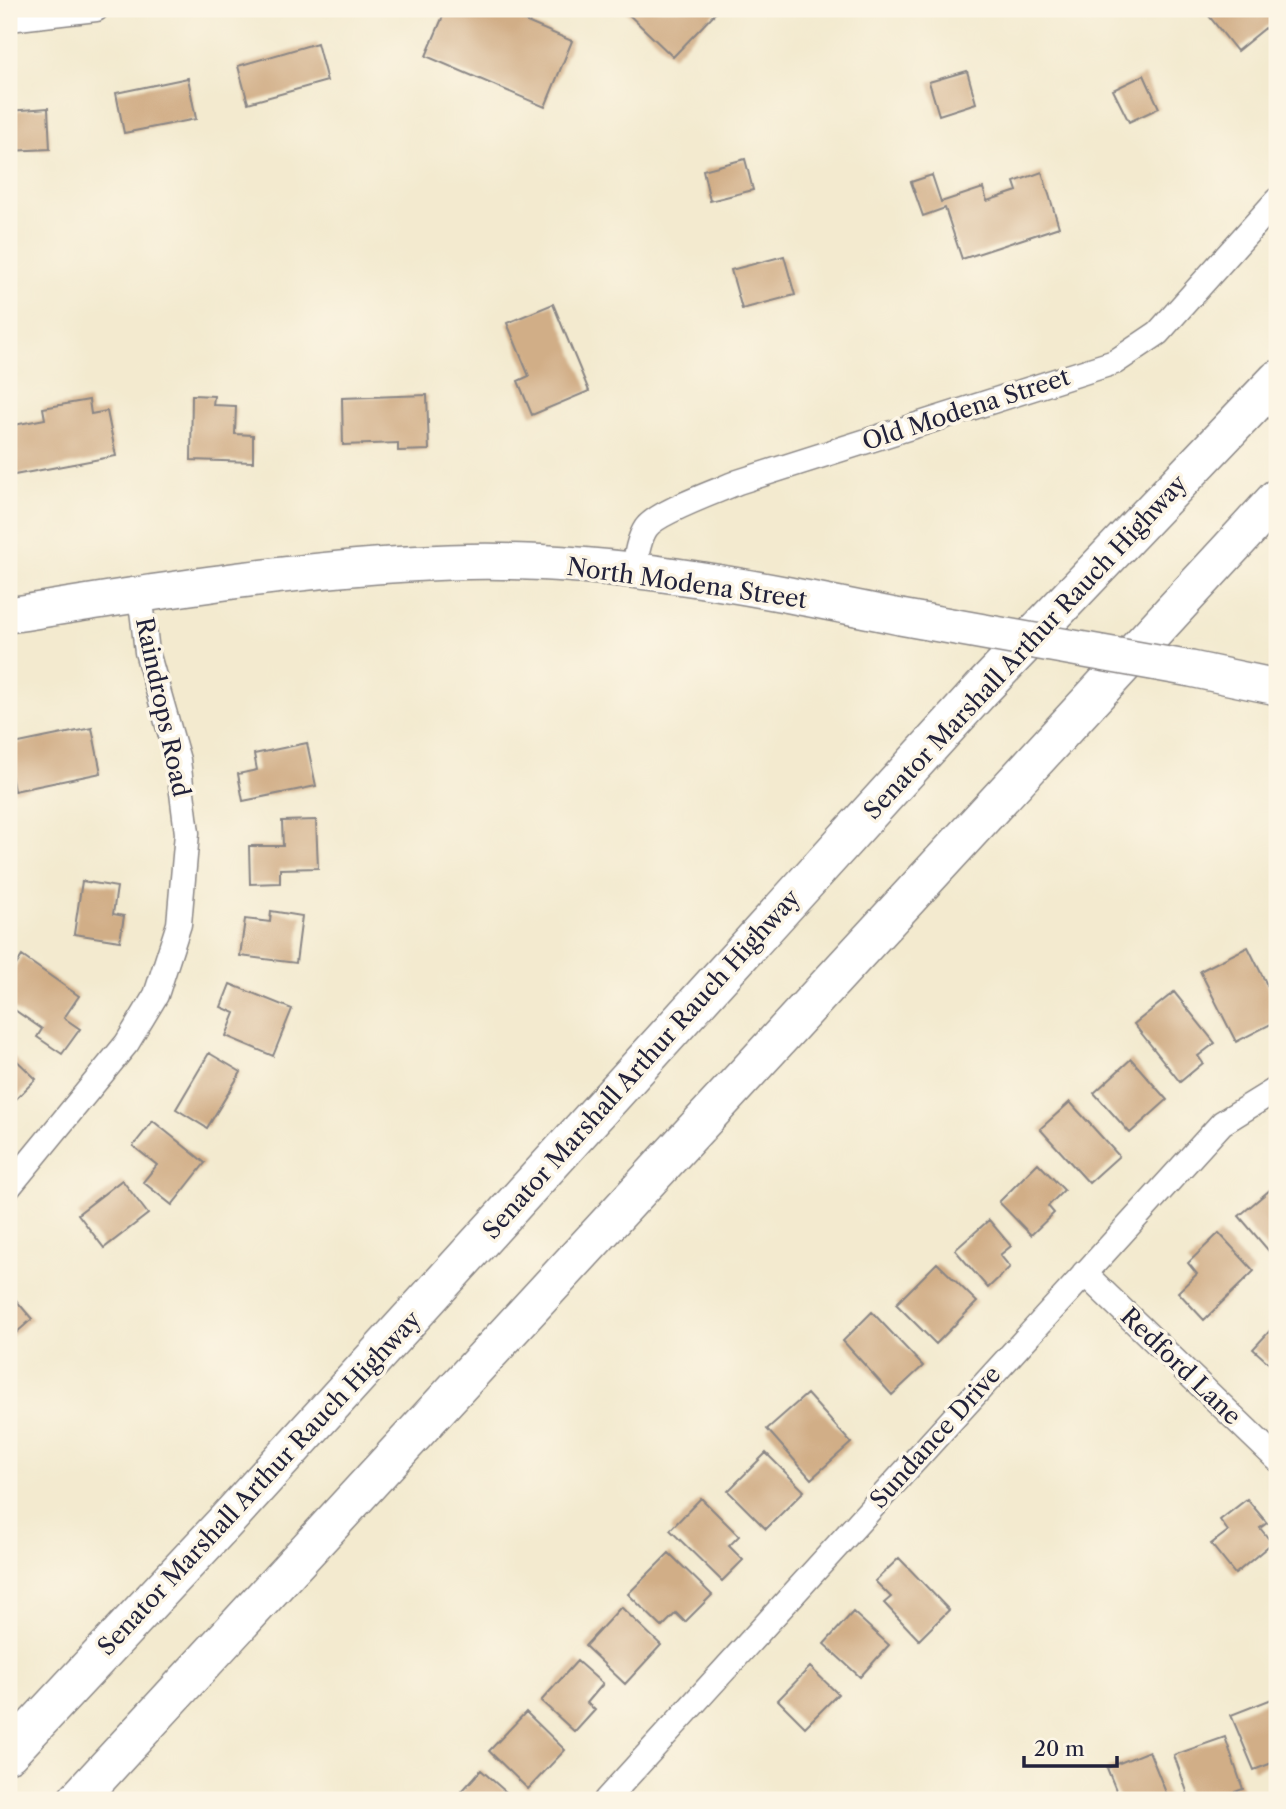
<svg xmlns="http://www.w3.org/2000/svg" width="1286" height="1809" font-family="'Libre Caslon Text',serif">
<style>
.building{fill:#d1ae87}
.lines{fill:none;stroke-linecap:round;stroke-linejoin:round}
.street-casing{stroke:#8a8685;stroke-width:27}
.secondary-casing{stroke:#8a8685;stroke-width:38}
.highway-casing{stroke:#8a8685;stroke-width:41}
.path{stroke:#8a8685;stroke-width:4.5;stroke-dasharray:2 5;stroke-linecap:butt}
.street{stroke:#fff;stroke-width:24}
.secondary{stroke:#fff;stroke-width:35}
.highway{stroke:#fff;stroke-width:38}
.secondary-bridge-casing{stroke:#8a8685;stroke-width:38;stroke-linecap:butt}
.secondary-bridge{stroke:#fff;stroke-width:35}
.labels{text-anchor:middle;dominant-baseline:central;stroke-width:7;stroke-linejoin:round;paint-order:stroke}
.street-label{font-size:24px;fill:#22223b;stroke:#fcf5e5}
</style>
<rect width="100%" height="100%" fill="#fcf5e5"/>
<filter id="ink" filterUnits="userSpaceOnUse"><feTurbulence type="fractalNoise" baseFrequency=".0143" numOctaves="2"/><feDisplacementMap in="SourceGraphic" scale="14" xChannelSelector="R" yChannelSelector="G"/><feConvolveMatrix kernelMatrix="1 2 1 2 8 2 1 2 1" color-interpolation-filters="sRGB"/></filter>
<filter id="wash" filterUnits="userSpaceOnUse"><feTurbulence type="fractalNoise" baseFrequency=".00686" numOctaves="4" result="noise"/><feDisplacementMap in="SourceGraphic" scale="28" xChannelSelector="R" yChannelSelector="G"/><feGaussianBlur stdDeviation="1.57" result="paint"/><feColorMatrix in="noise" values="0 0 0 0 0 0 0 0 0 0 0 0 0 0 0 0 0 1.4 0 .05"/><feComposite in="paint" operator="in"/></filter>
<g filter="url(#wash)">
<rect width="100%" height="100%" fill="#f3eacf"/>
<g id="blocks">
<path class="building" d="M446 9H496L572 41 545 107 426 56Z
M625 9H719L673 57 624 10Z
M1218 9H1266L1275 20 1237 51 1209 16Z
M317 43 327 81 248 103 238 66Z
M967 71 976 103 939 115 929 82Z
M1144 75 1159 108 1129 122 1113 90Z
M188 78 196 119 124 133 116 93Z
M48 108 50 149 9 151V111Z
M745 159 753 190 710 201 703 170Z
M1042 172 1059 227 962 259 945 208 923 216 911 182 932 175 941 202 983 188 987 201 1017 191 1014 182Z
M784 256 795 295 742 309 731 270Z
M553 304 589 391 532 415 518 381 529 376 507 323Z
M192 395 214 396 213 405 236 406 235 434 253 435V462L191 460Z
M427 395 429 450 398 451V443L343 445 342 398Z
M89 400 91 414 107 411 116 456 9 476V426L45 419 43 408Z
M92 728 101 773 14 791 9 764V745Z
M307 743 316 786 243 801 238 774 257 770 254 754Z
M316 820 318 868 280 869V883L250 884 249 846H283L282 821Z
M82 881 117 887 113 914 124 916 120 941 74 934Z
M271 911 302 916 296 963 240 956 245 919 270 922Z
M1248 947 1277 1005V1021L1236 1042 1200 971Z
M22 956 79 996 64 1018 80 1029 62 1054 37 1037 42 1029 9 1006V976Z
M230 984 292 1009 273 1056 226 1036 235 1013 221 1007Z
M1174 992 1215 1043 1198 1056 1203 1063 1180 1082 1134 1024Z
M9 1053 36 1079 9 1106Z
M209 1053 241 1072 207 1128 176 1109Z
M1131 1059 1167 1100 1130 1133 1094 1093Z
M1070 1102 1119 1156 1089 1183 1040 1129Z
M153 1121 205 1163 172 1205 143 1182 157 1165 133 1146Z
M1038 1163 1064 1190 1048 1206 1054 1213 1031 1235 999 1202Z
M122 1180 148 1214 104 1248 78 1214Z
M1277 1184V1253L1273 1256 1239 1216Z
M989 1220 1011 1246 1000 1255 1010 1267 988 1288 955 1250Z
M1219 1233 1254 1271 1204 1320 1178 1292 1197 1274 1188 1263Z
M937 1263 977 1302 936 1344 896 1304Z
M9 1292 32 1319 9 1339Z
M872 1312 923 1366 892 1395 843 1341Z
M1277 1323V1366L1275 1369 1253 1349Z
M807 1394 851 1443 811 1479 767 1429Z
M766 1453 804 1491 766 1529 728 1491Z
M701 1498 739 1536 729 1546 743 1560 722 1581 670 1530Z
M1247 1499 1267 1523 1260 1528 1272 1543 1235 1574 1211 1544 1228 1531 1220 1520Z
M669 1553 712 1595 685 1622 676 1613 662 1627 628 1594Z
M899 1558 949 1610 919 1640 884 1603 891 1597 875 1581Z
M621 1607 661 1645 625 1684 585 1646Z
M853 1612 889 1645 860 1677 824 1644Z
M577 1661 603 1684 587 1703 595 1710 575 1732 541 1701Z
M810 1667 838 1694 805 1727 778 1700Z
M1277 1697V1761L1254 1770 1231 1715Z
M526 1712 565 1750 528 1789 489 1751Z
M1225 1737 1243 1789 1212 1800H1190L1174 1755Z
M1149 1751 1169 1800H1120L1107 1768Z
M481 1770 515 1800H454Z"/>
</g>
</g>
<g filter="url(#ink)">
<use href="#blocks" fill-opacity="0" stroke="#8a8685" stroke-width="2"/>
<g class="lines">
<g class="street-casing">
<path id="street" d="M9 19 96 9
M634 570C636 557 638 540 646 528 657 512 718 491 738 482L1115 362 1158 333 1277 200
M9 1187 127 1043 156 995 179 924 187 833 178 760 147 652 140 593
M1084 1273 1277 1459
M606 1800 1222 1123 1277 1089"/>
</g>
<g class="secondary-casing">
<path id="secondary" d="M9 615C155 592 301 567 449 562 601 556 753 587 900 617"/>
</g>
<g class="highway-casing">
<path id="highway" d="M9 1753 227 1520 981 690 1277 380
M77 1800 1277 498"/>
</g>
<path class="path" d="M518 14 521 9"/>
<use href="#street" class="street"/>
<use href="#secondary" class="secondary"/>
<use href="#highway" class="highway"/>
<g class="secondary-bridge-casing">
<path id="secondary-bridge" d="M900 617 1191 669 1277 687"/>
</g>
<use href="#secondary-bridge" class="secondary-bridge"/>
</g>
</g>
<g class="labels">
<g class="street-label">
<text transform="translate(966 409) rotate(-18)">Old Modena Street</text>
<text transform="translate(687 583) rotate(8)">North Modena Street</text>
<text transform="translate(1025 647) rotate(-47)">Senator Marshall Arthur Rauch Highway</text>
<text transform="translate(163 707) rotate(78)">Raindrops Road</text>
<text transform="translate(641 1064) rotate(-48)">Senator Marshall Arthur Rauch Highway</text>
<text transform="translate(1181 1366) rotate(44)">Redford Lane</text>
<text transform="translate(935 1437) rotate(-48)">Sundance Drive</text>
<text transform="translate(259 1483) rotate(-47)">Senator Marshall Arthur Rauch Highway</text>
</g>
</g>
<rect width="1286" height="1809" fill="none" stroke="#fcf5e5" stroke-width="35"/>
<path d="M1024 1756v10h93v-10" fill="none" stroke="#22223b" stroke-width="3.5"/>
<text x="1034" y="1756" font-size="21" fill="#22223b" stroke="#fcf5e5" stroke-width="5" paint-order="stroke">20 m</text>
</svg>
